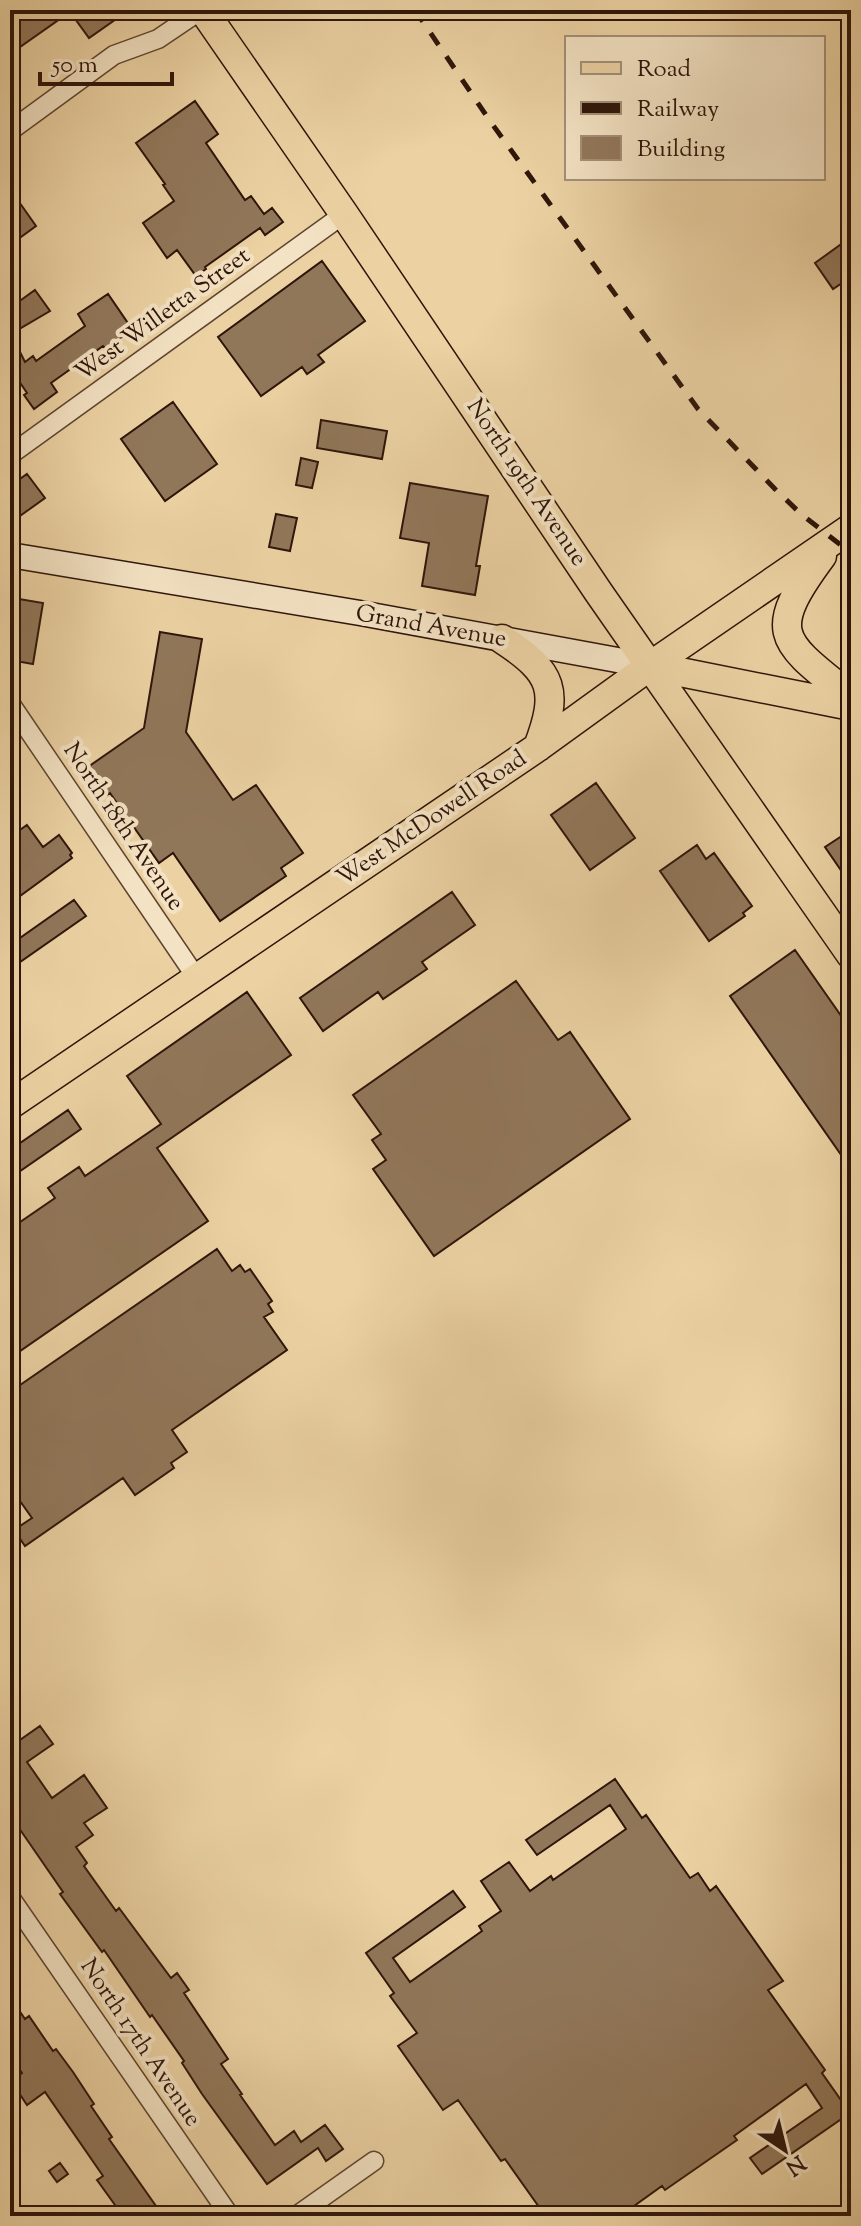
<svg xmlns="http://www.w3.org/2000/svg" width="861" height="2226" font-family="'Sorts Mill Goudy',serif">
<style>
.building{fill:#91775a;stroke:#2e150a;stroke-width:2}
.lines{fill:none;stroke-linecap:round;stroke-linejoin:round}
.minor-casing{stroke:#5e4430;stroke-width:21}
.secondary-casing{stroke:#2e150a;stroke-width:27}
.primary-casing{stroke:#2e150a;stroke-width:31}
.minor{stroke:#f3e2c3;stroke-width:18}
.secondary{stroke:#f3e2c3;stroke-width:24}
.primary{stroke:#ecd2a3;stroke-width:28}
.rail{stroke:#2e150a;stroke-width:5;stroke-dasharray:14 14;stroke-linecap:butt}
.labels{text-anchor:middle;dominant-baseline:central;stroke-width:8;stroke-linejoin:round;paint-order:stroke}
.street-label{font-size:24px;fill:#2e150a;stroke:#f3e2c3}
</style>
<rect width="100%" height="100%" fill="#ecd2a3"/>
<filter id="stains"><feTurbulence type="fractalNoise" baseFrequency=".0025" numOctaves="4"/><feColorMatrix values="0 0 0 0 .2 0 0 0 0 .09 0 0 0 0 .02 0 0 0 .5 -.17"/></filter>
<radialGradient id="worn" r=".72"><stop offset=".6" stop-color="#630" stop-opacity="0"/><stop offset="1" stop-color="#630" stop-opacity=".3"/></radialGradient>
<path class="building" d="M10 10H129L89 38 70 12 10 54Z
M195 101 218 134 206 143 245 200 251 196 264 214 272 208 283 222 265 235 260 228 205 267 206 269 196 276 177 250 167 258 143 223 174 201 163 185 165 184 136 143Z
M10 189 36 226 10 245Z
M851 237V277L833 289 815 263Z
M322 261 365 321 318 355 324 362 307 374 302 367 261 396 218 337Z
M35 290 50 311 11 334 25 362 33 356 36 361 85 326 78 314 108 294 132 329 106 349 103 346 51 383 57 392 34 409 24 395 27 393 10 368V308Z
M173 402 217 464 165 501 121 439Z
M321 420 387 431 382 459 317 448Z
M301 458 318 462 312 488 296 485Z
M27 474 45 498 20 516 10 513V486Z
M410 483 488 496 476 566H480L475 595 422 586 429 543 400 538Z
M276 514 297 518 290 551 269 547Z
M19 599 43 603 33 664 10 660Z
M160 632 202 639 186 732 233 800 256 785 303 853 281 868 286 876 220 921 173 853 159 863 110 793 104 797 85 769 144 728Z
M596 783 635 838 590 870 551 815Z
M27 825 43 847 59 835 72 853 70 855 72 858 20 896 17 891 10 896V870L17 865 10 855V837Z
M851 830V885L825 847Z
M697 845 706 859 714 853 752 906 743 913 745 916 709 941 660 871Z
M452 892 475 925 422 962 427 969 383 999 378 992 323 1031 300 998Z
M74 900 86 916 10 969V945Z
M795 950 851 1030V1169L730 996Z
M516 981 558 1040 570 1032 630 1119 434 1256 373 1169 386 1160 372 1140 381 1134 353 1095Z
M247 992 291 1055 157 1148 208 1221 10 1358V1229L55 1198 48 1188 79 1167 85 1176 161 1124 127 1076Z
M68 1110 81 1129 10 1178V1150Z
M217 1249 232 1271 240 1265 245 1272 250 1269 272 1301 268 1304 273 1312 264 1317 287 1350 172 1430 187 1452 171 1463 174 1468 135 1495 123 1478 25 1546 14 1530 32 1518 10 1487V1392Z
M40 1726 53 1744 27 1762 52 1798 84 1775 107 1808 84 1823 93 1835 76 1847 87 1863 84 1866 116 1911 119 1908 171 1978 177 1973 189 1990 184 1993 228 2059 221 2064 242 2094 240 2095 275 2145 294 2131 301 2142 325 2125 343 2149 326 2161 318 2148 267 2184 202 2094 182 2063 184 2061 152 2015 150 2017 104 1950 102 1952 60 1894 63 1892 10 1815V1747Z
M615 1779 642 1818 646 1815 690 1878 698 1873 710 1891 716 1886 783 1981 768 1990 825 2070 822 2073 850 2113 762 2174 750 2158 822 2108 806 2084 734 2136 737 2140 665 2190 662 2186 620 2216H526L539 2207 505 2159 501 2161 458 2100 443 2110 398 2046 417 2033 390 1996 394 1993 366 1953 453 1891 465 1907 393 1958 410 1982 482 1931 479 1926 501 1911 481 1881 509 1862 530 1891 551 1876 553 1880 626 1829 610 1805 537 1855 526 1840Z
M10 1997 25 2019 29 2016 53 2051 56 2049 73 2072 94 2104 91 2106 112 2137 109 2139 163 2216H123L97 2180 103 2176 45 2092 27 2105 11 2081 22 2073 10 2056Z
M60 2163 68 2174 57 2182 49 2171Z"/>
<g class="lines">
<g class="minor-casing">
<path id="minor" d="M10 131 114 55 158 39 201 10
M10 455 344 214
M10 703 196 977
M10 1897 230 2216
M296 2216 374 2161"/>
</g>
<g class="secondary-casing">
<path id="secondary" d="M10 555 360 613 650 666"/>
</g>
<g class="primary-casing">
<path id="primary" d="M203 10 344 214 599 593 851 955
M822 556C764 634 781 641 851 697
M502 639C554 673 559 691 538 747
M650 666 851 706
M10 1105 538 747 650 666 851 528"/>
</g>
<use href="#minor" class="minor"/>
<use href="#secondary" class="secondary"/>
<use href="#primary" class="primary"/>
<path class="rail" d="M415 10 490 121 698 409 775 489 801 514 851 553"/>
</g>
<g class="labels">
<g class="street-label">
<text transform="translate(163 315) rotate(-36)">West Willetta Street</text>
<text transform="translate(526 483) rotate(56)">North 19th Avenue</text>
<text transform="translate(431 627) rotate(10)">Grand Avenue</text>
<text transform="translate(432 819) rotate(-34)">West McDowell Road</text>
<text transform="translate(123 827) rotate(56)">North 18th Avenue</text>
<text transform="translate(140 2043) rotate(56)">North 17th Avenue</text>
</g>
</g>
<rect width="861" height="2226" fill="none" stroke="#ecd2a3" stroke-width="40"/>
<rect x="12" y="12" width="837" height="2202" fill="none" stroke="#2e150a" stroke-width="4"/>
<rect x="20" y="20" width="821" height="2186" fill="none" stroke="#2e150a" stroke-width="2"/>
<rect x="565" y="36" width="260" height="144" fill="#f3e2c3" stroke="#a49079" stroke-width="2"/>
<rect x="581" y="62" width="40" height="12" fill="#ecd2a3" stroke="#a49079" stroke-width="2"/>
<text x="637" y="76" font-size="24" fill="#2e150a">Road</text>
<rect x="581" y="102" width="40" height="12" fill="#2e150a" stroke="#a49079" stroke-width="2"/>
<text x="637" y="116" font-size="24" fill="#2e150a">Railway</text>
<rect x="581" y="136" width="40" height="24" fill="#91775a" stroke="#a49079" stroke-width="2"/>
<text x="637" y="156" font-size="24" fill="#2e150a">Building</text>
<g transform="translate(785 2150) rotate(145)" stroke="#f3e2c3" stroke-width="6" paint-order="stroke">
<path d="M0-6L14 30L0 20L-14 30Z" fill="#2e150a"/>
<text y="-12" font-size="22" font-weight="bold" text-anchor="middle" fill="#2e150a">N</text>
</g>
<path d="M40 72v12h132v-12" fill="none" stroke="#2e150a" stroke-width="4"/>
<text x="52" y="72" font-size="24" fill="#2e150a" stroke="#f3e2c3" stroke-width="6" paint-order="stroke">50 m</text>
<rect width="100%" height="100%" filter="url(#stains)"/>
<rect width="100%" height="100%" fill="url(#worn)"/>
</svg>
